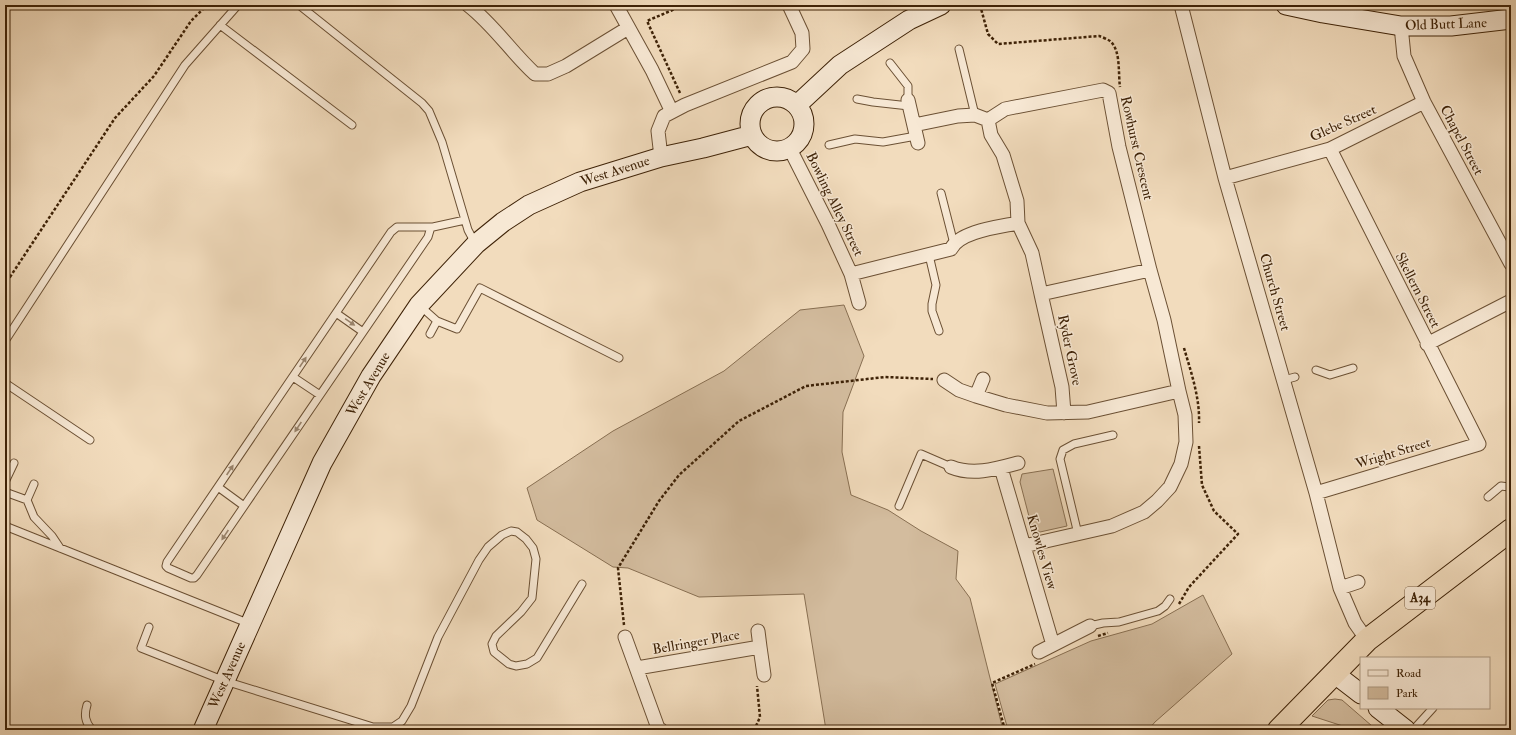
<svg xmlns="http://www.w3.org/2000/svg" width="1516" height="735" font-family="'IM FELL Double Pica',serif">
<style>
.green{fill:#d3bc9e;stroke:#886f52}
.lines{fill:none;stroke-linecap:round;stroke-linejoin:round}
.lane-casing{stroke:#6b5034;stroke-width:9}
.street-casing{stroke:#6b5034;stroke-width:15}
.secondary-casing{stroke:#3e2207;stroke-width:21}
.highway-casing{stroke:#3e2207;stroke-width:24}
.path{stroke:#3e2207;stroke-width:2.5;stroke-dasharray:3 2;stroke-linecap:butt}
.lane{stroke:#f7e8d4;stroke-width:7}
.street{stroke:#f7e8d4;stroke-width:13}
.secondary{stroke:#f7e8d4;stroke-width:19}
.highway{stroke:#f2dcbd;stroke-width:22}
.oneway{fill:#9a856e}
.labels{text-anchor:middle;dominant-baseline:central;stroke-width:3;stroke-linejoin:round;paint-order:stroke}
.shield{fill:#f7e8d4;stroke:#765d44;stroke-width:1}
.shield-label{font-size:13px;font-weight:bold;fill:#3e2207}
.street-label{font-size:14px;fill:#3e2207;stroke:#f7e8d4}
</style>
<rect width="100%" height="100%" fill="#f2dcbd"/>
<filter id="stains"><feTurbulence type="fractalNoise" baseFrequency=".005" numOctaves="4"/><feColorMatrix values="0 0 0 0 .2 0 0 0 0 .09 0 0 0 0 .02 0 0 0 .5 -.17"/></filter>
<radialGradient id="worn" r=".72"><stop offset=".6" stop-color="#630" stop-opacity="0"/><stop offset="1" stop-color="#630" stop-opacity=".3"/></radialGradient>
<path class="green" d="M844 305 864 356 843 412 842 452 851 495 888 510 921 531 958 551 956 579 970 598 1003 730H826L804 594 699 597 628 568 613 567 537 520 527 488 613 431 724 371 800 310Z
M1053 469 1067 526 1040 532 1032 528 1020 482 1022 474Z
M1203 595 1232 654 1155 722 1148 730H1008L995 684 1091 641 1152 624Z
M1335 699 1342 700 1372 726 1368 730H1355L1312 716 1328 700Z"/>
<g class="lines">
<g class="lane-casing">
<path id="lane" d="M299 5 422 103 429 111 442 142 468 230 475 243
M220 25 352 125
M959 49 975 115
M890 63 908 86V100
M857 99 873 102 909 106
M829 145 855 139 883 142 916 136
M941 193 954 244
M431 227 428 237 197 575 194 578H191L168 568 166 566 167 562 391 232 397 227H433L465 220
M929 255 936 285 932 304V311L939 331
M419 305 437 321 457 329 480 288 619 358
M336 313 363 332
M430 334 437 321
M5 341 185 65 238 5
M1316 370 1330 375 1353 368
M293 377 320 395
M1284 380 1295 377
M5 383 90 440
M5 482 14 463
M34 484 27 500 34 517 52 536 60 548
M218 487 244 506
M5 492 27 500
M1488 497 1501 486 1509 487 1511 485
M899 506 921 454 951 467
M5 526 250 624
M1078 534 1060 459 1063 450 1074 444 1113 435
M1090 626 1103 623 1119 622 1158 611 1165 606 1170 599
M149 627 141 648 225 681 373 727H393L402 721 411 706 438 637 479 560 488 547 502 535 511 531 517 532 526 539 533 548 536 559 532 598 521 612 496 636 492 644 494 652 509 664 516 666 527 664 537 658 582 584
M87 705C84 715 85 722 92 730
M1413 730 1433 708"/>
</g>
<g class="street-casing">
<path id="street" d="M468 5C494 25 511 52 535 74H548L566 66 628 28
M616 5 652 70 672 112
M1181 5 1225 178 1316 493 1340 588 1355 623 1367 640
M1401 26 1404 56 1424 102 1511 264
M908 100 918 143
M988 120 1005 109 1103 90 1109 93 1119 147 1150 270 1164 320 1179 391 1185 415 1186 442 1181 464 1170 487 1157 501 1144 512 1112 526 1024 546
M988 120 991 135 1003 155 1017 201 1018 223 1032 253 1041 294 1150 270
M914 125 958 116 975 115 988 120
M790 149 828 224 851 274 859 303
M661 157 658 131 664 116 685 105 792 62 803 49 802 33 789 5
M1225 178 1330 149 1424 102
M851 274 951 249C960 231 999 227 1018 223
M1041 294 1062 387 1064 413
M1427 344 1511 301
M944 380 959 390 976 396 1006 405 1047 413 1088 412 1179 391
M976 396 983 379
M951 467C973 476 996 469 1018 463
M1001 468 1053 645
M1316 493 1479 444 1330 149
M1340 588 1358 582
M758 631 760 647
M625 637 658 728 661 730
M1039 652 1090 626
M637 668 760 647 764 675"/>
</g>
<g class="secondary-casing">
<path id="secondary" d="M1286 5 1323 13 1401 26H1451L1511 19
M750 124a27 27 0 1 1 54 0a27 27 0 1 1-54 0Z
M797 105 840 65 909 20 941 5
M1335 674 1361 694
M1378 708 1406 730
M203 730 322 463 371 376 419 305 476 244 503 222 529 205 580 182 661 157 703 148 752 135"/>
</g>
<g class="highway-casing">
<path id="highway" d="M1279 730 1367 640 1511 530"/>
</g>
<path class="path" d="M980 5 988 34 998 44 1099 36C1102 37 1107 39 1110 41 1121 50 1118 73 1120 87
M680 93 647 21 684 5
M5 278 10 277 115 118 154 76 191 21 207 5
M1184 348C1191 372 1200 398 1199 423
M1179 604 1189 587 1238 534 1214 511 1202 485 1199 446
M624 625 618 568 659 501 679 475 739 421 806 386 885 377 933 379
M1098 636 1108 633
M756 726 760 717 757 686
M1005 730 992 683 1035 664"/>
<use href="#lane" class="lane"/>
<use href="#street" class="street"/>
<use href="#secondary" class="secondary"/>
<use href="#highway" class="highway"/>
</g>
<defs><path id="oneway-solid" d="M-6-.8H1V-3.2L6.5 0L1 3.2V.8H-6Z"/></defs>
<g class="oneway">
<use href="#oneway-solid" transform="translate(350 322) rotate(35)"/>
<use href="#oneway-solid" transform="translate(303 362) rotate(-56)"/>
<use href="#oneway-solid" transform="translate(298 427) rotate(124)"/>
<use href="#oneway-solid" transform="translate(230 470) rotate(-56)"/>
<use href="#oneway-solid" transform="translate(225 535) rotate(124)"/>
</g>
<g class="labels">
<rect class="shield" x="1405" y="587" width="30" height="22" rx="3"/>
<g class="shield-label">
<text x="1420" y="598">A34</text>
</g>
<g class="street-label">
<text transform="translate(1446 24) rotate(-2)">Old Butt Lane</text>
<text transform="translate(1343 123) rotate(-24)">Glebe Street</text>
<text transform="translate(1462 140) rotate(62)">Chapel Street</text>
<text transform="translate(1137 148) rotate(77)">Rowhurst Crescent</text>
<text transform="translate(615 171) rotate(-18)">West Avenue</text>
<text transform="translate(835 204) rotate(64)">Bowling Alley Street</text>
<text transform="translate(1418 290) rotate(63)">Skellern Street</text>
<text transform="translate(1275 292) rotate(74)">Church Street</text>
<text transform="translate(1070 350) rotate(78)">Ryder Grove</text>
<text transform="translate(368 384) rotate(-59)">West Avenue</text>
<text transform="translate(1393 453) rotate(-17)">Wright Street</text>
<text transform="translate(1042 552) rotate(74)">Knowles View</text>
<text transform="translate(696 642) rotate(-10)">Bellringer Place</text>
<text transform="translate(227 675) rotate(-66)">West Avenue</text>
</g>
</g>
<rect width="1516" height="735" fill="none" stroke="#f2dcbd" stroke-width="20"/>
<rect x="6" y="6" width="1504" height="723" fill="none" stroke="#3e2207" stroke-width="2"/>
<rect x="10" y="10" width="1496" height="715" fill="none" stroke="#3e2207"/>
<rect x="1360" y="657" width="130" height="52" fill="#f7e8d4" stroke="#ad9982"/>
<rect x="1368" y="670" width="20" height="6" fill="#f7e8d4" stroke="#ad9982"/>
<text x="1396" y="677" font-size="12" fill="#3e2207">Road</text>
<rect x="1368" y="687" width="20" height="12" fill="#d3bc9e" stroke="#ad9982"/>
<text x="1396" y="697" font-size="12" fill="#3e2207">Park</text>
<rect width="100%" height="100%" filter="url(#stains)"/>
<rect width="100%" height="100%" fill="url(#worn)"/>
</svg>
